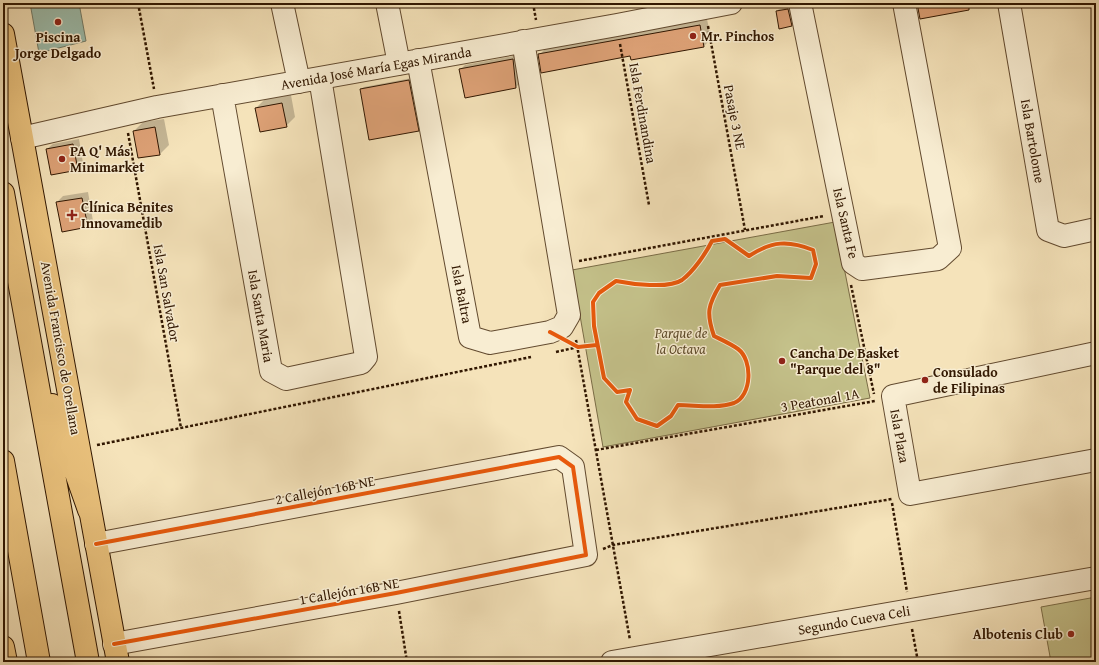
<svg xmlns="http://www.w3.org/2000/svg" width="1099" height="665" font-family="'Gentium Book Plus',serif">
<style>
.green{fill:#c4c18a;stroke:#7a6c46}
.water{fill:#9cbeae;stroke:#717b69}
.shadow{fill:#0003}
.building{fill:#dda176;stroke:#311701}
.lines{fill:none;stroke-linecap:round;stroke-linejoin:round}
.minor-casing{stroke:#624a2f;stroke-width:24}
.major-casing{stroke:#311701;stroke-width:24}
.highway-casing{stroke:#311701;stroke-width:24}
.path{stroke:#311701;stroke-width:2.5;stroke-dasharray:3 2;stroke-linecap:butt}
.minor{stroke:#f8edd2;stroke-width:22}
.major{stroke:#eac27d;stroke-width:22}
.highway{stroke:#eac27d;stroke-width:22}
.cycleway-casing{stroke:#f8edd2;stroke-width:6}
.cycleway{stroke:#e8590c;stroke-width:4}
.poi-dot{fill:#8f2418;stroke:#f8edd2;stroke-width:1.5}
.labels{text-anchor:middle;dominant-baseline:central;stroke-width:3;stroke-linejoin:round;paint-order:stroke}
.poi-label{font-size:14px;font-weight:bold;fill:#311701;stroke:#f8edd2;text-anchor:start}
.street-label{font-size:14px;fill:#311701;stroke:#f8edd2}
.park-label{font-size:14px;font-style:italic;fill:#5d4a2a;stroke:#f8edd2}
</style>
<rect width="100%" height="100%" fill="#f5e3ba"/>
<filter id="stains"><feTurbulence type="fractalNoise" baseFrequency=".005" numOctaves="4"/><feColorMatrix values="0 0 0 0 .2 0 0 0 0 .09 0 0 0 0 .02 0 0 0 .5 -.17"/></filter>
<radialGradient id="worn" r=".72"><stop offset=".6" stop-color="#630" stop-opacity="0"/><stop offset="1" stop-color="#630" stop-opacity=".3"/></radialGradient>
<path class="green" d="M835 222 870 398 603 447 572 270Z
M1096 597V662H1051L1041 607Z"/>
<path class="water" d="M30 3H79L86 41 39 53Z"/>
<path class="shadow" d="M791 7 794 23 791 25 777 11 779 9Z
M707 19 711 39 704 46 631 55H539L546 48Z
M518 55 520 83 516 87 461 69 465 65Z
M412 78 421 127 418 130 361 89 364 87Z
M291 95 295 117 286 126 256 108 265 99Z
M164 119 169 145 160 154 134 131 143 122Z
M79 139 83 163 77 169 47 149 53 144Z
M88 192 93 221 87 227 57 202 63 196Z"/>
<path class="building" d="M917 3H969V10L920 19Z
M788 9 792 26 779 29 776 11Z
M700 25 704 47 631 60 630 56 541 73 538 54Z
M513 59 516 88 465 98 459 69Z
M409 80 419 131 369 140 360 89Z
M282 103 287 127 260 132 255 108Z
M155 127 160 155 138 158 133 131Z
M73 144 78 170 51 175 46 149Z
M82 198 88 227 62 232 56 202Z"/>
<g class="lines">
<g class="minor-casing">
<path id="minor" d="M282 3 299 82
M387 3 399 64
M800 3 853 263 862 269 938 259 950 248 904 3
M1009 3 1048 230 1064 236 1096 229
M418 60 470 337 490 343 550 332 562 327 569 315 523 41
M222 95 271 371 286 379 361 363 366 357 320 78
M22 138 157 107 617 25 731 3
M1096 353 893 396 910 494 1096 460
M96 544 559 457 573 467 586 555 396 593 114 644
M612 662 1096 578"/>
</g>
<g class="major-casing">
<path id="major" d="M3 34 118 662
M3 647 6 662"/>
</g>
<g class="highway-casing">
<path id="highway" d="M3 193 88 662
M52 405 89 510
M3 461 39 662"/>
</g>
<path class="path" d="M138 3 154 89
M533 3 536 20
M708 26 745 230
M620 44 649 205
M128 133 181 428
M579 261 824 216
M851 285 874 394
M576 340 630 640
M556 352 578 347
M97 445 531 357
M596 450 875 401
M892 503 907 592
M603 549 613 545 892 499
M399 611 407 662
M912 629 918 662"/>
<use href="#minor" class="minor"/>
<use href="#major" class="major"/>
<use href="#highway" class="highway"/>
<g class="cycleway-casing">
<path id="cycleway" d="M725 239 749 256C772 241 788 240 813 250L816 264 811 278 777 276 720 285C708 305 706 313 714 336 722 340 731 344 738 349 753 360 752 396 734 403 716 409 696 405 678 405L671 416 657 426 637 419 626 402 630 390 617 392 604 378 594 326 593 302 599 293 616 281C631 284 669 289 682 280 693 272 706 253 712 241Z
M550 332 578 347 597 345
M96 544 559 457 573 467 586 555 396 593 114 644"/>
</g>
<use href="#cycleway" class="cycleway"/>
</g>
<g class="poi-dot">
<circle cx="58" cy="22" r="4"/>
<circle cx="693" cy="36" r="4"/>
<circle cx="62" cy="159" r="4"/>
<path d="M70 209h4v4h4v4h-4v4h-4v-4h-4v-4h4z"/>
<circle cx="782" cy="361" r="4"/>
<circle cx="925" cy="380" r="4"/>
<circle cx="1071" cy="634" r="4"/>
</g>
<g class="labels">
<g class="poi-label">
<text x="701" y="36">Mr. Pinchos</text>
<text x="58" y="37" text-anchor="middle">Piscina<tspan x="58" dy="16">Jorge Delgado</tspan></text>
<text x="70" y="151">PA Q' Más<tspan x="70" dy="16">Minimarket</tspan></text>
<text x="81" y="207">Clínica Benites<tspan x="81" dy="16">Innovamedib</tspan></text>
<text x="790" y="353">Cancha De Basket<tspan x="790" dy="16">"Parque del 8"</tspan></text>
<text x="933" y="372">Consulado<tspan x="933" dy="16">de Filipinas</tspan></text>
<text x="1063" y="634" text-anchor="end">Albotenis Club</text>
</g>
<g class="street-label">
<text transform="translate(376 68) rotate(-10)">Avenida José María Egas Miranda</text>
<text transform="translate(643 113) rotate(80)">Isla Ferdinandina</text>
<text transform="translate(735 117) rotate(79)">Pasaje 3 NE</text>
<text transform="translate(1033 141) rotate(80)">Isla Bartolome</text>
<text transform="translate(846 223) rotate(77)">Isla Santa Fe</text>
<text transform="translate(167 293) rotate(80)">Isla San Salvador</text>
<text transform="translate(462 294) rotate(79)">Isla Baltra</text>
<text transform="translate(261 316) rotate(80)">Isla Santa Maria</text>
<text transform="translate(61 348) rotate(80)">Avenida Francisco de Orellana</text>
<text transform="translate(820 400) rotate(-10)">3 Peatonal 1A</text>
<text transform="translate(900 436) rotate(80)">Isla Plaza</text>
<text transform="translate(325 490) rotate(-11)">2 Callejón 16B NE</text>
<text transform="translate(349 591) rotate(-10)">1 Callejón 16B NE</text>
<text transform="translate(854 620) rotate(-10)">Segundo Cueva Celi</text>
</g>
<g class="park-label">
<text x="681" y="333">Parque de<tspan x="681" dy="16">la Octava</tspan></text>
</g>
</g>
<rect width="1099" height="665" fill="none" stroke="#f5e3ba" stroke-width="16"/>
<rect x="4" y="4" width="1091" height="657" fill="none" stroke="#311701" stroke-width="2"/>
<rect x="8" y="8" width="1083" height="649" fill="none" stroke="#311701"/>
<rect width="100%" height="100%" filter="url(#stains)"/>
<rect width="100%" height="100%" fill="url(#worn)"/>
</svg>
